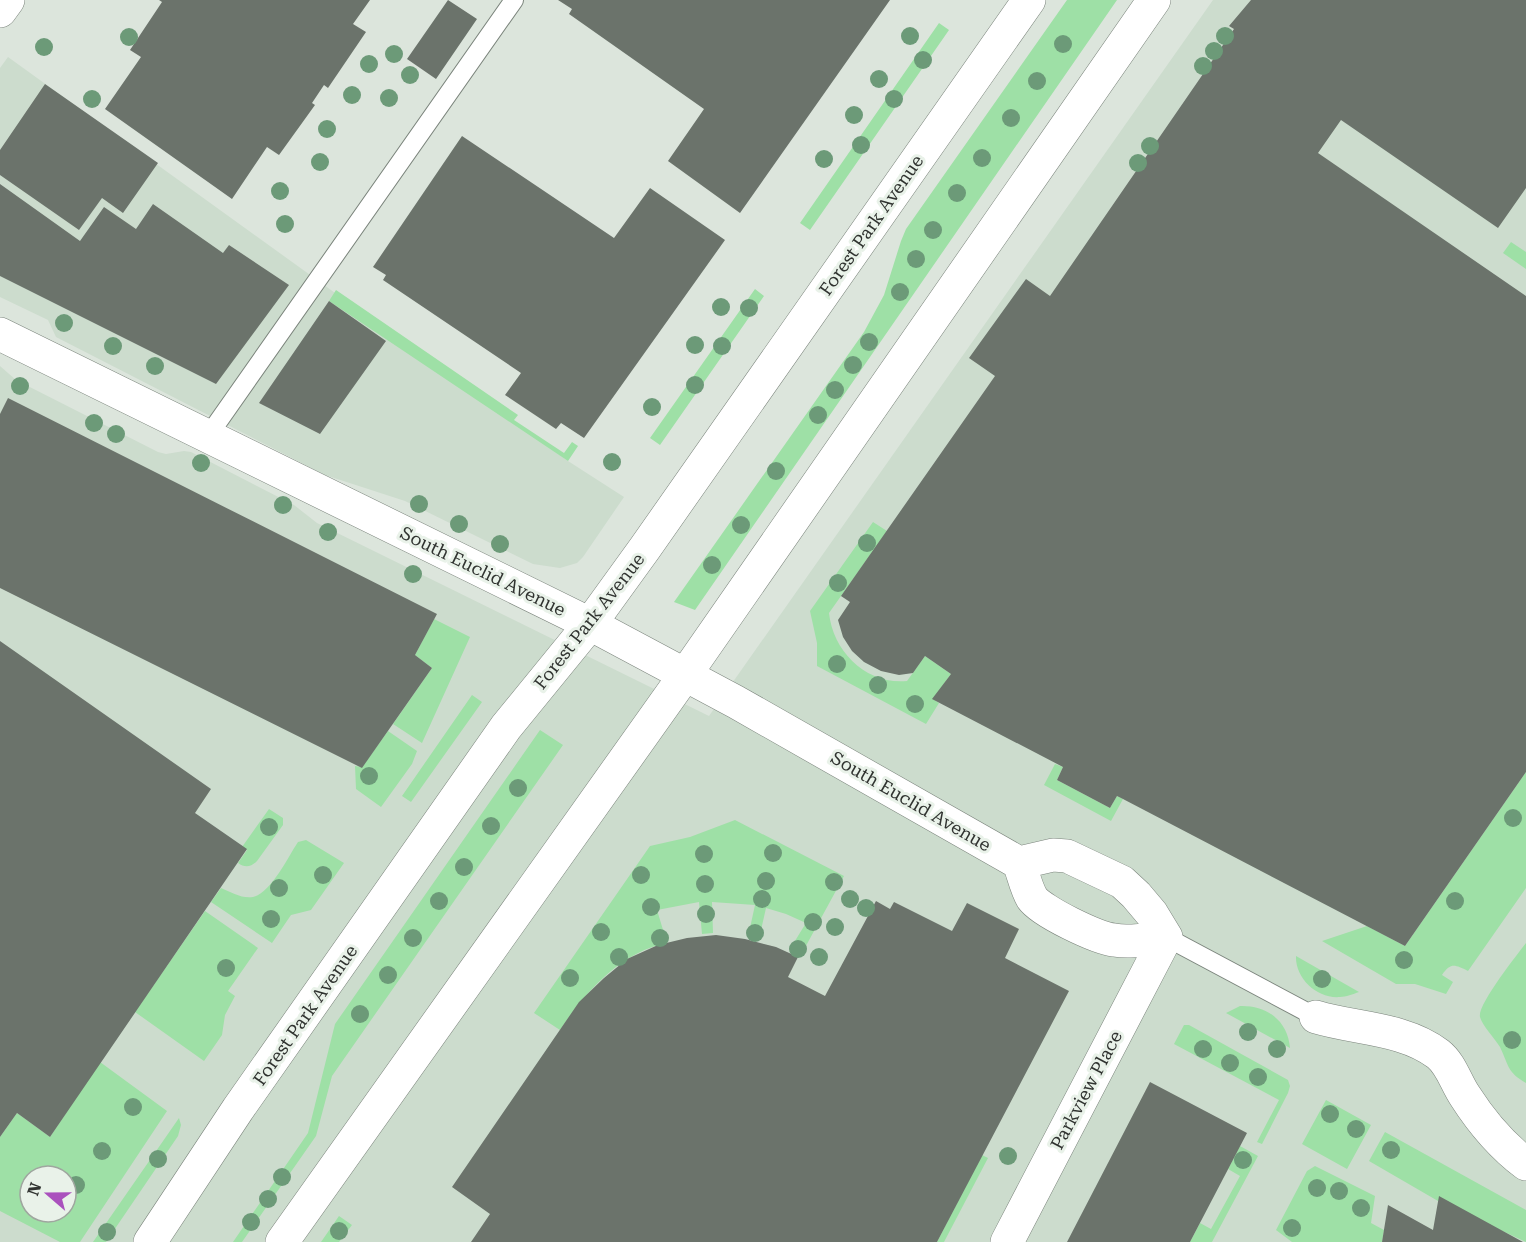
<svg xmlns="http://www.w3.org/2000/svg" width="1526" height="1242" font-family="'Roboto Serif',serif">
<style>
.built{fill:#ccdccd;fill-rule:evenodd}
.green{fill:#9ee0a6;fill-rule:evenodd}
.building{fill:#6b736b}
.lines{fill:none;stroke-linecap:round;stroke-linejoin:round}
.lane-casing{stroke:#7b847c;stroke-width:20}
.street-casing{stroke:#7b847c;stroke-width:34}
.primary-casing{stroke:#7b847c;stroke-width:34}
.lane{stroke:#fff;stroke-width:18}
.street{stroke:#fff;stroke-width:33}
.primary{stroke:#fff;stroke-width:33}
.tree{fill:#6c9a78}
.labels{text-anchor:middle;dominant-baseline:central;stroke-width:6;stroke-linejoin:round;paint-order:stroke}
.street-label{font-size:18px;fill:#303330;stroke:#e9f2e9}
</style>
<rect width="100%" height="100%" fill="#dce5dc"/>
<path class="built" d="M1213 0H1526V1242H0V366L16 380 158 452 166 454 184 451 191 452 294 505 317 523 709 716ZM30 1176H66V1212H30Z
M8 57 568 461 624 497 583 557 577 563 560 568 533 564 405 501 325 475 56 337 48 320 0 297V68Z"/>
<path class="green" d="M1067 0H1117L695 610 674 602 864 332 884 295 901 241 906 229Z
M939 23 949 30 810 230 800 223Z
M1511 242 1526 252V269L1503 253Z
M755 289 764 296 660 445 650 438Z
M336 290 518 415 514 420 564 453 572 442 578 446 568 461 329 301Z
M873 522 887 531 829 613C833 652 867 685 907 681L925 656 951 674 933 699 939 703 926 724 817 666V643L810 611Z
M434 619 470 637 422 743 393 724 432 668 415 655Z
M472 695 482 702 411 802 402 796Z
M540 730 563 745 332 1076 316 1136 242 1242H233L308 1133 335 1024Z
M388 731 417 751 412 764 381 807 356 789 355 766 362 767Z
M1055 764 1063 767 1057 780 1110 808 1117 796 1123 799 1111 821 1044 785Z
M1526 772V888L1468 971C1455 965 1451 962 1442 975L1453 982 1446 994 1415 984H1396L1322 941 1367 926 1405 946Z
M269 809 283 818V825L257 861C251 867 245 868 238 863L247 850 242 847Z
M735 820 844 876 801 955 790 949 806 923 786 914 766 908 759 939 748 937 755 905 712 902 713 933 702 934 699 902 657 910 667 943C620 952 585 993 560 1030L534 1013 650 846 690 837Z
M306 840 344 863 311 910 291 915 272 943 211 902 221 888C231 892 242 899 253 897 271 893 288 857 298 842Z
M205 911 258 948 228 991 235 996 225 1015 222 1035 204 1061 135 1012Z
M1526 943V1083C1507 1072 1509 1066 1500 1047 1495 1039 1482 1025 1480 1017 1477 1005 1517 955 1526 943Z
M1296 956 1359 992C1353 994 1346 997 1340 997 1317 999 1295 978 1296 956Z
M1240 1006C1267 1005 1288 1021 1290 1048L1226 1013Z
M1184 1025H1189L1288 1080 1290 1086 1288 1093 1262 1144 1257 1142 1279 1100 1174 1044Z
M100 1062 167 1111 80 1242H60L0 1211V1137L17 1113 50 1137ZM30 1176H66V1212H30Z
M1326 1100 1371 1125 1347 1169 1302 1144Z
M179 1118 181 1125 178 1136 106 1242H93Z
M1385 1132 1526 1210V1242L1438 1201 1369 1161Z
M1240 1146 1258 1156 1212 1242H1190L1200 1223 1211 1229 1240 1176 1228 1169Z
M982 1155 988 1158 944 1242H937Z
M1315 1166 1375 1196 1371 1223 1384 1230 1382 1242H1292L1276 1230 1307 1171Z
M339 1216 352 1225 339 1242H321Z"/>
<path class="building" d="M159 0H370L353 24 366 32 328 88 324 85 312 103 315 105 279 155 267 147 232 199 105 109 141 57 130 50 162 2Z
M448 0 477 19 436 79 407 59Z
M558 0H890L740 213 668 161 704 109 569 14 572 9Z
M1251 0H1526V188L1498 228 1341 120 1318 153 1526 296V772L1405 946 1123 799 1117 796 1110 808 1057 780 1063 767 932 699 951 674 925 656 913 673 899 675 881 671 864 662 852 651 843 637 838 620 850 602 841 596 995 376 969 358 1026 279 1050 296 1234 29 1229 26Z
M45 84 158 163 123 213 102 198 79 230 0 175V150Z
M462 136 614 238 650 188 725 240 584 438 561 423 556 429 505 395 521 373 383 280 386 275 373 267Z
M0 184 80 241 104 207 136 229 153 204 223 253 229 245 289 285 216 384 0 276Z
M329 301 386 341 320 434 259 403Z
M8 398 437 614 415 655 432 668 362 768 0 588V414Z
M0 641 211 789 195 813 247 849 50 1137 17 1113 0 1137Z
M876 901 890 909 894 902 952 931 967 903 1019 929 1005 958 1069 991 937 1242H471L490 1214 452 1187 579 1002 604 978 627 959 658 945 687 938 716 935 745 939 776 947 798 957 788 977 825 996Z
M1150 1082 1247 1133 1190 1242H1067Z
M1439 1196 1523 1242H1382L1388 1205 1433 1230Z"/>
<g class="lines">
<g class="lane-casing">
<path id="lane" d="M208 436 514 0
M1166 937 1316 1017"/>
</g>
<g class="street-casing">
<path id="street" d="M0 11 8 0
M0 334 590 624 736 702 1019 863C1023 873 1026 888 1032 898 1042 912 1097 938 1114 940 1131 943 1149 939 1166 937
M1019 863 1053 855 1067 856 1122 882 1136 895 1152 914 1166 937
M1316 1017C1356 1029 1404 1028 1438 1054 1451 1064 1456 1083 1465 1096 1481 1121 1502 1146 1526 1164
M1007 1242 1166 937"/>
</g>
<g class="primary-casing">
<path id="primary" d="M150 1242 238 1109 506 727 590 624 645 548 1029 0
M282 1242 685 675 1154 0"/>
</g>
<use href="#lane" class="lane"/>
<use href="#street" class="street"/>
<use href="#primary" class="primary"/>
</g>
<g class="tree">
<circle cx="910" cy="36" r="9"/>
<circle cx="1225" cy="36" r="9"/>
<circle cx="129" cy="37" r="9"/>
<circle cx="1063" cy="44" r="9"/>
<circle cx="44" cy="47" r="9"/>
<circle cx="1214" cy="51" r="9"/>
<circle cx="394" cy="54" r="9"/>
<circle cx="923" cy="60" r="9"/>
<circle cx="369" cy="64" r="9"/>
<circle cx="1203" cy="66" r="9"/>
<circle cx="410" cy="75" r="9"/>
<circle cx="879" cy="79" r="9"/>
<circle cx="1037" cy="81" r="9"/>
<circle cx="352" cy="95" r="9"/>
<circle cx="389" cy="98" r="9"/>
<circle cx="92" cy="99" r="9"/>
<circle cx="894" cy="99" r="9"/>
<circle cx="854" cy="115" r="9"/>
<circle cx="1011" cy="118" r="9"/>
<circle cx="327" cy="129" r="9"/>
<circle cx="861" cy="145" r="9"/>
<circle cx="1150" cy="146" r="9"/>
<circle cx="982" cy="158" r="9"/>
<circle cx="824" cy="159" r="9"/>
<circle cx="320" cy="162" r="9"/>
<circle cx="1138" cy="163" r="9"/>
<circle cx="280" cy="191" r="9"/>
<circle cx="957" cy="193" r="9"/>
<circle cx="285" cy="224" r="9"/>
<circle cx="933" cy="230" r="9"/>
<circle cx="916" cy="259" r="9"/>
<circle cx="900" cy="292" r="9"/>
<circle cx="721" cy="307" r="9"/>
<circle cx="749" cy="308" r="9"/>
<circle cx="64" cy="323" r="9"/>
<circle cx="869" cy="342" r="9"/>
<circle cx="695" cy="345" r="9"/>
<circle cx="113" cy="346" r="9"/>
<circle cx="722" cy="346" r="9"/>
<circle cx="853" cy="365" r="9"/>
<circle cx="155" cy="366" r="9"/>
<circle cx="695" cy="385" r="9"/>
<circle cx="20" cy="386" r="9"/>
<circle cx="835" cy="390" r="9"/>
<circle cx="652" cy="407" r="9"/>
<circle cx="818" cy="415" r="9"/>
<circle cx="94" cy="423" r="9"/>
<circle cx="116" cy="434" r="9"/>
<circle cx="612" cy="462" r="9"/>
<circle cx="201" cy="463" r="9"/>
<circle cx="776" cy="471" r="9"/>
<circle cx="419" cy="504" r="9"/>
<circle cx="283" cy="505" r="9"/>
<circle cx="459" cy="524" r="9"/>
<circle cx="741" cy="525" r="9"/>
<circle cx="328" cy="532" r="9"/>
<circle cx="867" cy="543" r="9"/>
<circle cx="500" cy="544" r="9"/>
<circle cx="712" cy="565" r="9"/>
<circle cx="413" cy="574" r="9"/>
<circle cx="838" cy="583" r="9"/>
<circle cx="837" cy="664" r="9"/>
<circle cx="878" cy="685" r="9"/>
<circle cx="915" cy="704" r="9"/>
<circle cx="369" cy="776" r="9"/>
<circle cx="518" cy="788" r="9"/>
<circle cx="1513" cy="818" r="9"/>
<circle cx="491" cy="826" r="9"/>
<circle cx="269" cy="827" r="9"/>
<circle cx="773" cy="853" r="9"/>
<circle cx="704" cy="854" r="9"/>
<circle cx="464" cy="867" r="9"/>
<circle cx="323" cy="875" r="9"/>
<circle cx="641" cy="875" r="9"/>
<circle cx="766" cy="881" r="9"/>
<circle cx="834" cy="882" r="9"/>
<circle cx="705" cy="884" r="9"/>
<circle cx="279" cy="888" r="9"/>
<circle cx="762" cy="899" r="9"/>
<circle cx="850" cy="899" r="9"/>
<circle cx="439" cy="901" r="9"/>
<circle cx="1455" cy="901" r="9"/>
<circle cx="651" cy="907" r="9"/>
<circle cx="866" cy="908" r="9"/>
<circle cx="706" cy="914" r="9"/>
<circle cx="271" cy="919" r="9"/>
<circle cx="813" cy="922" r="9"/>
<circle cx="835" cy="927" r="9"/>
<circle cx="601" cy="932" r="9"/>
<circle cx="755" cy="933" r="9"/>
<circle cx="413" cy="938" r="9"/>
<circle cx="660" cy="938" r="9"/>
<circle cx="798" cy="949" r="9"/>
<circle cx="619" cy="957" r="9"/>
<circle cx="819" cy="957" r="9"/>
<circle cx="1404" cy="960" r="9"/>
<circle cx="226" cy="968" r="9"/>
<circle cx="388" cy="975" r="9"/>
<circle cx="570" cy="978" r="9"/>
<circle cx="1322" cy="979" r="9"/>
<circle cx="360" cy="1014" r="9"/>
<circle cx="1248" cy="1032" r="9"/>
<circle cx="1512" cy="1040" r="9"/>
<circle cx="1203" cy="1049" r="9"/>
<circle cx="1277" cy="1049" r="9"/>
<circle cx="1230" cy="1063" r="9"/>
<circle cx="1258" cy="1077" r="9"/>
<circle cx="133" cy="1107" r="9"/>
<circle cx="1330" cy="1114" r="9"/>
<circle cx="1356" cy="1129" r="9"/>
<circle cx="1391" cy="1150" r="9"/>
<circle cx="102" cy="1151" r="9"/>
<circle cx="1008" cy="1156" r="9"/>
<circle cx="158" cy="1159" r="9"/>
<circle cx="1243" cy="1160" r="9"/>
<circle cx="282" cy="1177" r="9"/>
<circle cx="76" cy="1185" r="9"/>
<circle cx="1317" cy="1188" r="9"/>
<circle cx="1339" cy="1191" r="9"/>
<circle cx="268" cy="1199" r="9"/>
<circle cx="1361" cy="1208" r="9"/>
<circle cx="251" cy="1222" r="9"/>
<circle cx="1292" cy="1228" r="9"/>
<circle cx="339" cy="1231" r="9"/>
<circle cx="107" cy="1232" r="9"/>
</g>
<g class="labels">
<g class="street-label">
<text transform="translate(871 225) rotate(-55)">Forest Park Avenue</text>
<text transform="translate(483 571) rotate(26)">South Euclid Avenue</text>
<text transform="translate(589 621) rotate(-52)">Forest Park Avenue</text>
<text transform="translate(911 801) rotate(30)">South Euclid Avenue</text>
<text transform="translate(305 1015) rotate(-55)">Forest Park Avenue</text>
<text transform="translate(1086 1090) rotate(-62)">Parkview Place</text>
</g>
</g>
<g transform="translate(48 1194) rotate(290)"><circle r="28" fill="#e9f2e9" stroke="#9fa69f" stroke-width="1.5"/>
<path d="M0-4.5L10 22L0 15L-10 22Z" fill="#aa51bd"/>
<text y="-9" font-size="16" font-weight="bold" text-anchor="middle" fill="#303330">N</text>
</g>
</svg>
